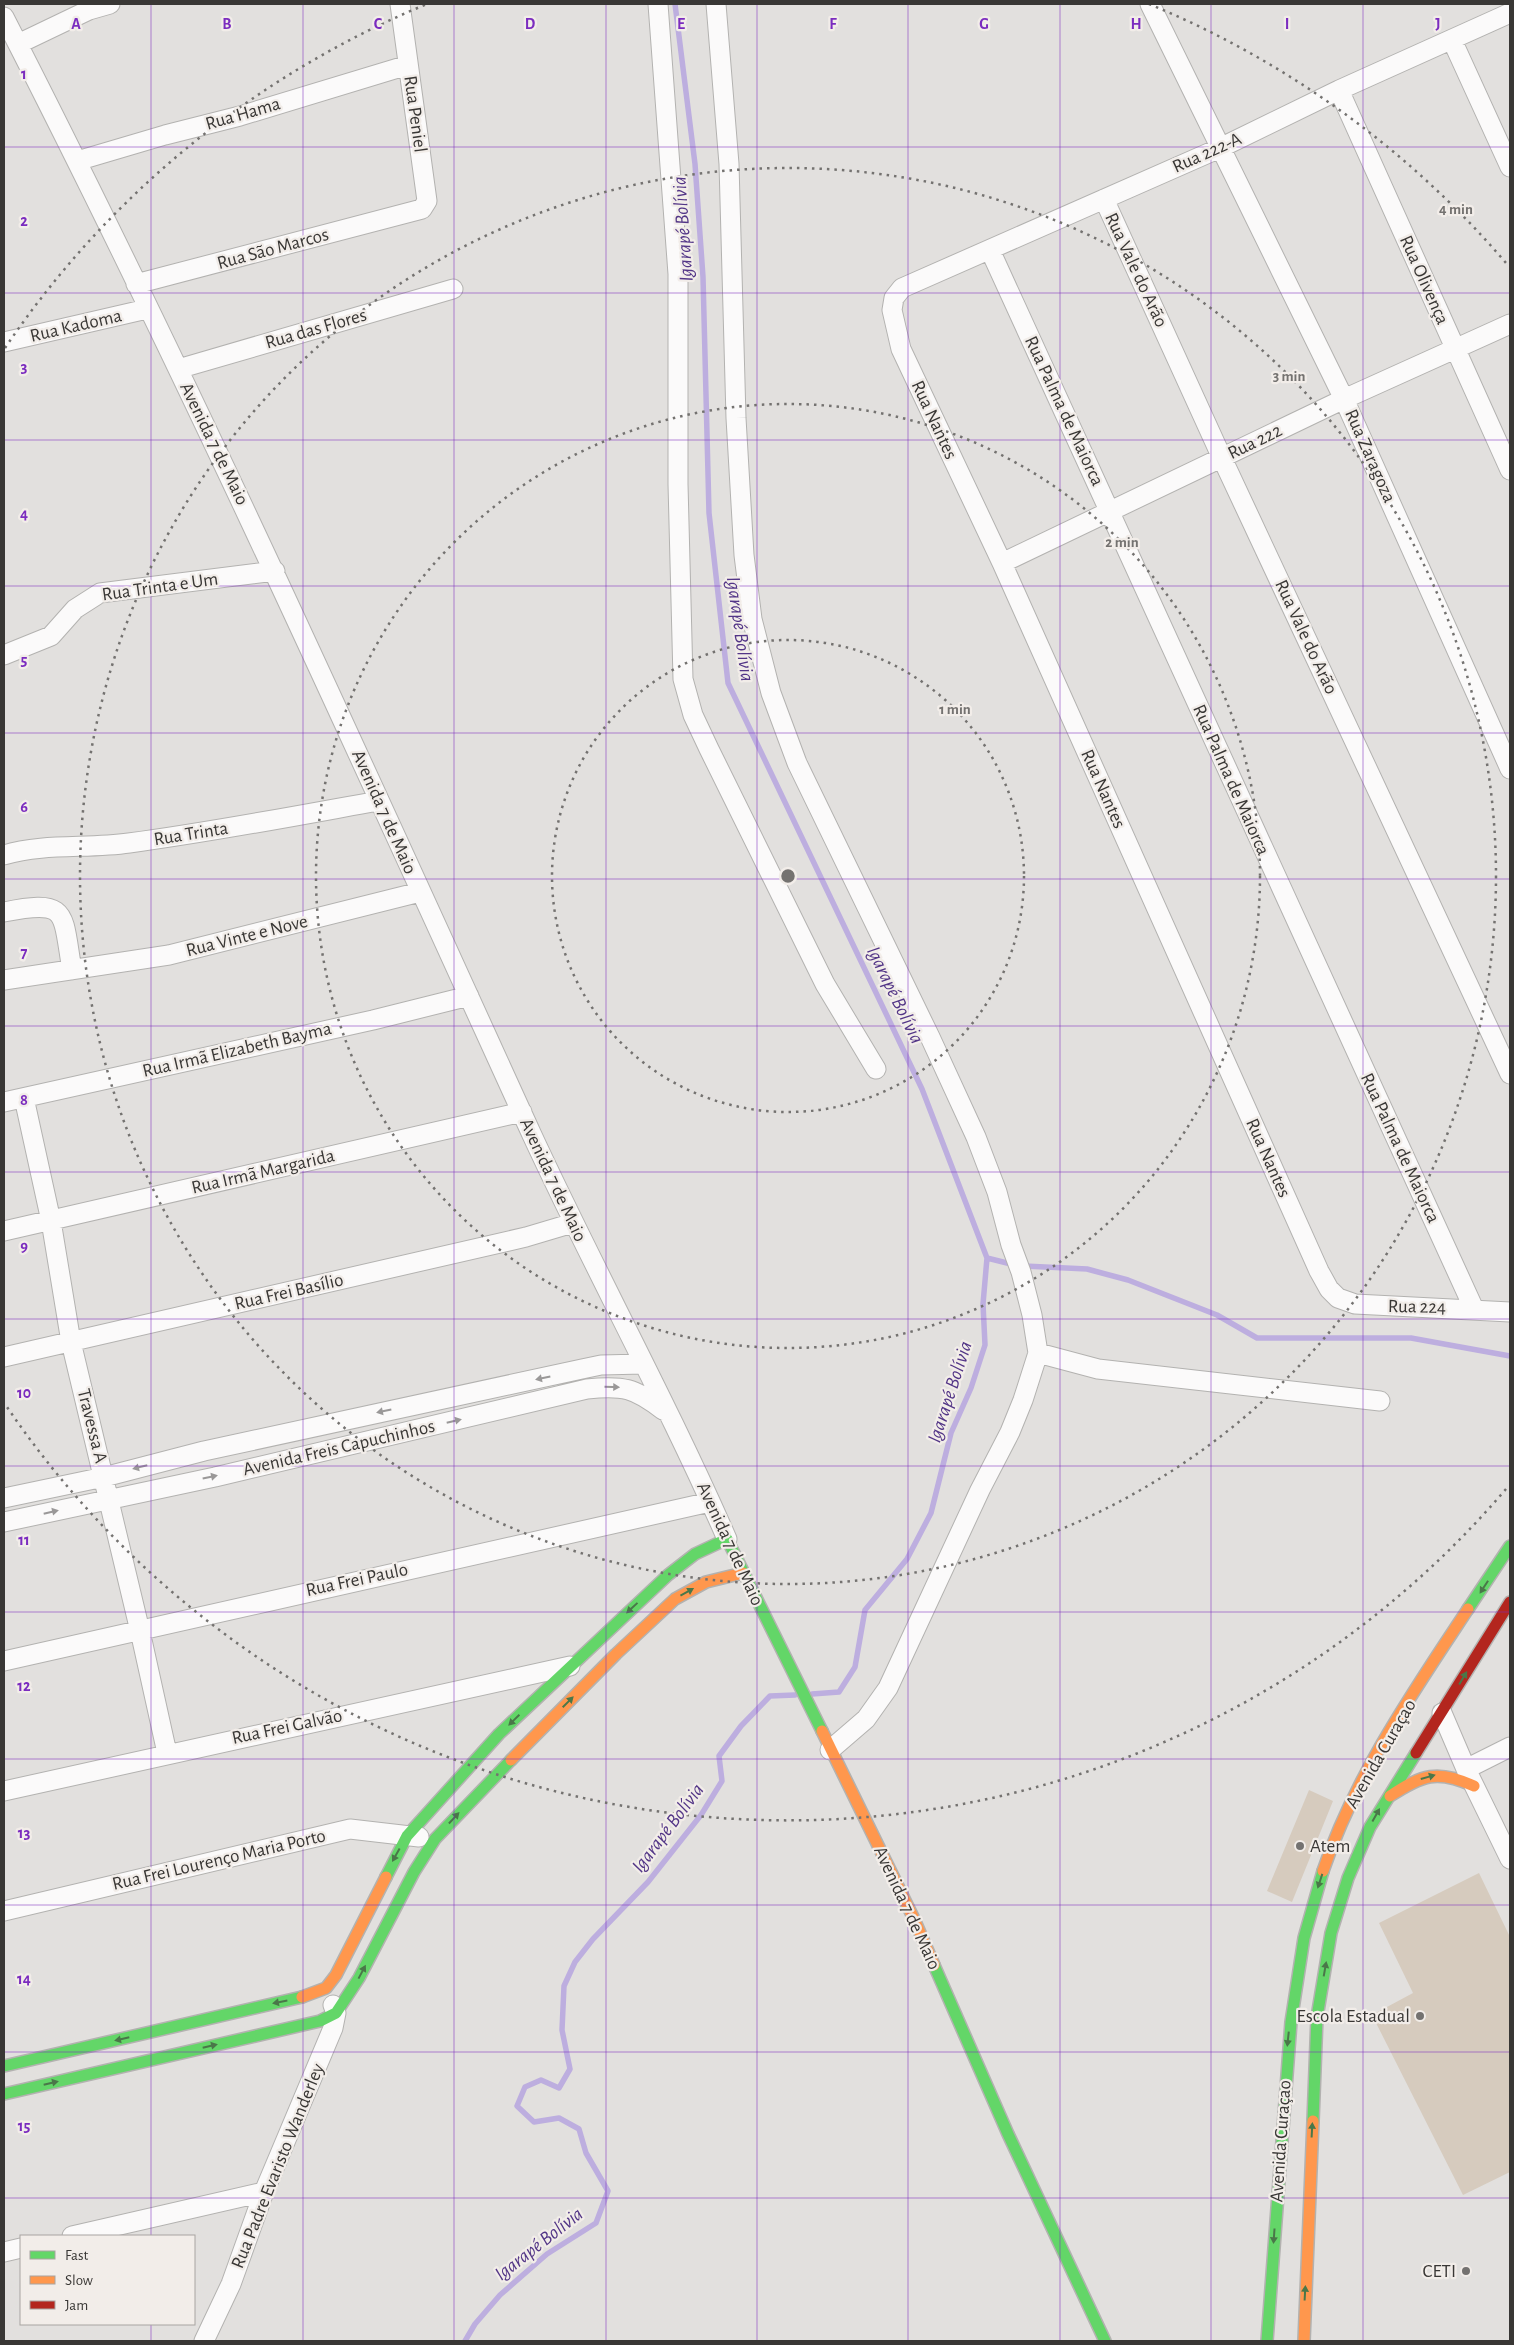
<svg xmlns="http://www.w3.org/2000/svg" width="1514" height="2345" font-family="'Alegreya Sans',sans-serif">
<style>
.lines{fill:none;stroke-linecap:round;stroke-linejoin:round}
.stream{stroke:#bdaedf;stroke-width:5.5}
.building{fill:#d6cbbe}
.street-casing{stroke:#b3b2b0;stroke-width:21}
.fast-casing{stroke:#b3b2b0;stroke-width:14}
.slow-casing{stroke:#b3b2b0;stroke-width:14}
.jam-casing{stroke:#b3b2b0;stroke-width:14}
.street{stroke:#fbfafa;stroke-width:19}
.fast{stroke:#63d668;stroke-width:11}
.slow{stroke:#ff974d;stroke-width:11}
.jam{stroke:#b3261e;stroke-width:11}
.oneway{fill:#9a9898}
.oneway2{fill:#4a7749}
.grid{fill:none;stroke:#7b2cbf;stroke-width:1;stroke-opacity:0.55}
.ring{fill:none;stroke:#747270;stroke-width:2.5;stroke-dasharray:2.5 5}
.poi-dot{fill:#747270;stroke:#f2ede9;stroke-width:2}
.labels{text-anchor:middle;dominant-baseline:central;stroke-width:4.5;stroke-linejoin:round;paint-order:stroke}
.street-label{font-size:19px;fill:#393735;stroke:#f2ede9}
.poi-label{font-size:19px;fill:#393735;stroke:#f2ede9;text-anchor:end}
.water-label{font-size:20px;font-style:italic;fill:#533687;stroke:#f2ede9}
.grid-label{font-size:16px;text-anchor:middle;font-weight:bold;fill:#7b2cbf;stroke:#f2ede9;stroke-width:4.5;stroke-linejoin:round;paint-order:stroke}
.centre{fill:#747270;stroke:#f2ede9;stroke-width:2.5}
.ring-label{font-size:15px;text-anchor:middle;font-weight:bold;fill:#747270;stroke:#f2ede9;stroke-width:4.5;stroke-linejoin:round;paint-order:stroke}
</style>
<rect width="100%" height="100%" fill="#e2e0de"/>
<g class="lines">
<path class="stream" d="M675 4 695 164 703 277 709 513 728 683 922 1089 987 1258 983 1304 985 1345 971 1388 951 1433 931 1513 907 1559 865 1610 855 1667 839 1692 812 1694
M987 1258 1015 1265
M1024 1266 1087 1269 1128 1280 1217 1315 1257 1338H1411L1510 1356
M465 2341 475 2324 500 2295 547 2254 596 2223 608 2191 586 2153 579 2129 559 2118 534 2122 517 2106 525 2087 541 2080 559 2088 570 2069 562 2030 564 1986 575 1962 593 1939 648 1882 701 1815 722 1781 719 1756 741 1726 770 1696 795 1695"/>
</g>
<path class="building" d="M1309 1790 1333 1801 1292 1902 1267 1891Z
M1479 1873 1510 1937V2172L1463 2195 1372 2015 1413 1993 1379 1923Z"/>
<g class="lines">
<g class="street-casing">
<path id="street" d="M658 4 678 274V484L683 679 693 715 709 749 825 984 876 1069
M716 4 729 164 736 418 744 555 752 619 771 693 797 763 930 1037 976 1137 997 1192 1011 1245 1021 1272 1032 1315 1038 1353 1023 1400 1010 1432 980 1490 888 1688 866 1719 830 1750
M1150 4 1344 399 1510 769
M1510 13 1339 90 1220 148 902 288 894 298 892 310 901 349 1002 563 1319 1271 1329 1289 1338 1298 1355 1304 1510 1312
M4 17C192 384 361 760 532 1135 595 1271 667 1402 727 1539
M1452 40 1510 167
M18 44 89 10 110 4
M1339 90 1510 470
M77 161 165 135 240 116 408 65
M1104 199 1222 458 1510 1074
M990 250 1474 1309
M136 284 422 209 427 201 400 4
M4 342 147 309
M178 369 453 289
M1002 563 1344 399 1510 324
M4 655 51 636 75 609 100 593 275 571
M4 855C44 843 88 849 129 843 212 832 295 816 378 801
M4 912C69 899 62 911 72 970
M4 980 169 955 420 892
M24 1098 51 1221 71 1342 140 1631 167 1753
M4 1102 373 1020 469 996
M4 1231 522 1112
M1038 1353 1098 1369 1380 1401
M4 1357 526 1237 573 1223
M4 1498 104 1477 204 1451 582 1369 601 1365 643 1364
M4 1522 215 1477 587 1389C623 1385 635 1388 663 1410
M4 1661 710 1502
M1442 1713 1466 1769 1510 1859
M1466 1769 1510 1747
M4 1791 570 1666
M4 1911 350 1829 419 1837
M72 2236 264 2192
M4 2252 21 2248
M204 2341 231 2284 264 2192 333 2028 336 2013 333 2005"/>
</g>
<g class="fast-casing">
<path id="fast" d="M1468 1609 1510 1546
M386 1877 407 1836 499 1734 668 1575 695 1554 727 1539 822 1731
M934 1965 1008 2134 1105 2341
M4 2066 302 1997
M4 2094 320 2021 336 2013 359 1978 414 1872 435 1839 511 1760
M1313 2121 1317 2017 1331 1933 1348 1878 1370 1827 1416 1753
M1267 2341 1291 2022 1304 1938 1323 1871"/>
</g>
<g class="slow-casing">
<path id="slow" d="M822 1731 914 1919 934 1965
M511 1760 616 1654 675 1599 706 1582 743 1573
M1390 1796C1422 1775 1437 1769 1474 1786
M1323 1871C1355 1776 1413 1692 1468 1609
M302 1997 326 1988 336 1975 386 1877
M1304 2341 1313 2121"/>
</g>
<g class="jam-casing">
<path id="jam" d="M1416 1753 1510 1602"/>
</g>
<use href="#street" class="street"/>
<use href="#fast" class="fast"/>
<use href="#slow" class="slow"/>
<use href="#jam" class="jam"/>
</g>
<defs><path id="oneway-solid" d="M-6-.8H1V-3.2L6.5 0L1 3.2V.8H-6Z" transform="scale(1.25)"/></defs>
<g class="oneway">
<use href="#oneway-solid" transform="translate(543 1378) rotate(168)"/>
<use href="#oneway-solid" transform="translate(612 1387) rotate(1)"/>
<use href="#oneway-solid" transform="translate(384 1411) rotate(168)"/>
<use href="#oneway-solid" transform="translate(454 1421) rotate(-13)"/>
<use href="#oneway-solid" transform="translate(140 1467) rotate(166)"/>
<use href="#oneway-solid" transform="translate(210 1477) rotate(-12)"/>
<use href="#oneway-solid" transform="translate(51 1512) rotate(-13)"/>
</g>
<g class="oneway2">
<use href="#oneway-solid" transform="translate(1484 1587) rotate(123)"/>
<use href="#oneway-solid" transform="translate(687 1592) rotate(-29)"/>
<use href="#oneway-solid" transform="translate(632 1608) rotate(137)"/>
<use href="#oneway-solid" transform="translate(1463 1678) rotate(-59)"/>
<use href="#oneway-solid" transform="translate(568 1702) rotate(-45)"/>
<use href="#oneway-solid" transform="translate(514 1720) rotate(136)"/>
<use href="#oneway-solid" transform="translate(1428 1777) rotate(-16)"/>
<use href="#oneway-solid" transform="translate(1376 1815) rotate(-61)"/>
<use href="#oneway-solid" transform="translate(454 1818) rotate(-47)"/>
<use href="#oneway-solid" transform="translate(396 1855) rotate(119)"/>
<use href="#oneway-solid" transform="translate(1320 1881) rotate(108)"/>
<use href="#oneway-solid" transform="translate(1325 1969) rotate(-80)"/>
<use href="#oneway-solid" transform="translate(362 1972) rotate(-62)"/>
<use href="#oneway-solid" transform="translate(280 2002) rotate(169)"/>
<use href="#oneway-solid" transform="translate(122 2039) rotate(167)"/>
<use href="#oneway-solid" transform="translate(1288 2039) rotate(96)"/>
<use href="#oneway-solid" transform="translate(210 2046) rotate(-13)"/>
<use href="#oneway-solid" transform="translate(51 2083) rotate(-13)"/>
<use href="#oneway-solid" transform="translate(1312 2130) rotate(-87)"/>
<use href="#oneway-solid" transform="translate(1274 2236) rotate(94)"/>
<use href="#oneway-solid" transform="translate(1305 2293) rotate(-87)"/>
</g>
<path class="grid" d="M151 4V2236M303 4V2341M454 4V2341M606 4V2341M757 4V2341M908 4V2341M1060 4V2341M1211 4V2341M1363 4V2341M4 147H1510M4 293H1510M4 440H1510M4 586H1510M4 733H1510M4 879H1510M4 1026H1510M4 1172H1510M4 1319H1510M4 1466H1510M4 1612H1510M4 1759H1510M4 1905H1510M4 2052H1510M4 2198H1510M151 2324V2341"/>
<g class="ring">
<circle cx="788" cy="876" r="236"/>
<circle cx="788" cy="876" r="472"/>
<circle cx="788" cy="876" r="708"/>
<path d="M1506 1489A944 944 0 0 1 5 1404M5 348A944 944 0 0 1 427 4M1149 4A944 944 0 0 1 1506 263"/>
</g>
<g class="poi-dot">
<circle cx="1300" cy="1846" r="5"/>
<circle cx="1420" cy="2016" r="5"/>
<circle cx="1466" cy="2271" r="5"/>
</g>
<g class="labels">
<g class="street-label">
<text transform="translate(243 114) rotate(-16)">Rua Hama</text>
<text transform="translate(415 114) rotate(82)">Rua Peniel</text>
<text transform="translate(1207 153) rotate(-24)">Rua 222-A</text>
<text transform="translate(273 249) rotate(-15)">Rua São Marcos</text>
<text transform="translate(1136 270) rotate(65)">Rua Vale do Arão</text>
<text transform="translate(1424 280) rotate(66)">Rua Olivença</text>
<text transform="translate(76 326) rotate(-13)">Rua Kadoma</text>
<text transform="translate(316 329) rotate(-16)">Rua das Flores</text>
<text transform="translate(1064 411) rotate(65)">Rua Palma de Maiorca</text>
<text transform="translate(934 420) rotate(65)">Rua Nantes</text>
<text transform="translate(1255 442) rotate(-26)">Rua 222</text>
<text transform="translate(214 444) rotate(64)">Avenida 7 de Maio</text>
<text transform="translate(1370 456) rotate(66)">Rua Zaragoza</text>
<text transform="translate(160 587) rotate(-8)">Rua Trinta e Um</text>
<text transform="translate(1306 637) rotate(65)">Rua Vale do Arão</text>
<text transform="translate(1231 780) rotate(66)">Rua Palma de Maiorca</text>
<text transform="translate(1103 789) rotate(66)">Rua Nantes</text>
<text transform="translate(384 812) rotate(66)">Avenida 7 de Maio</text>
<text transform="translate(191 834) rotate(-9)">Rua Trinta</text>
<text transform="translate(247 936) rotate(-14)">Rua Vinte e Nove</text>
<text transform="translate(237 1050) rotate(-13)">Rua Irmã Elizabeth Bayma</text>
<text transform="translate(1400 1148) rotate(65)">Rua Palma de Maiorca</text>
<text transform="translate(1268 1158) rotate(66)">Rua Nantes</text>
<text transform="translate(263 1172) rotate(-13)">Rua Irmã Margarida</text>
<text transform="translate(553 1180) rotate(65)">Avenida 7 de Maio</text>
<text transform="translate(289 1292) rotate(-13)">Rua Frei Basílio</text>
<text transform="translate(1417 1307) rotate(1)">Rua 224</text>
<text transform="translate(92 1426) rotate(76)">Travessa A</text>
<text transform="translate(339 1448) rotate(-13)">Avenida Freis Capuchinhos</text>
<text transform="translate(730 1544) rotate(65)">Avenida 7 de Maio</text>
<text transform="translate(357 1580) rotate(-12)">Rua Frei Paulo</text>
<text transform="translate(287 1727) rotate(-12)">Rua Frei Galvão</text>
<text transform="translate(1381 1754) rotate(-60)">Avenida Curaçao</text>
<text transform="translate(219 1860) rotate(-13)">Rua Frei Lourenço Maria Porto</text>
<text transform="translate(907 1908) rotate(65)">Avenida 7 de Maio</text>
<text transform="translate(1281 2141) rotate(-86)">Avenida Curaçao</text>
<text transform="translate(278 2166) rotate(-68)">Rua Padre Evaristo Wanderley</text>
</g>
<g class="poi-label">
<text x="1310" y="1846" text-anchor="start">Atem</text>
<text x="1410" y="2016">Escola Estadual</text>
<text x="1456" y="2271">CETI</text>
</g>
<g class="water-label">
<text transform="translate(683 229) rotate(-94)">Igarapé Bolívia</text>
<text transform="translate(740 629) rotate(82)">Igarapé Bolívia</text>
<text transform="translate(895 995) rotate(64)">Igarapé Bolívia</text>
<text transform="translate(950 1392) rotate(-72)">Igarapé Bolívia</text>
<text transform="translate(668 1828) rotate(-53)">Igarapé Bolívia</text>
<text transform="translate(539 2244) rotate(-38)">Igarapé Bolívia</text>
</g>
</g>
<g class="grid-label">
<text x="76" y="29">A</text>
<text x="227" y="29">B</text>
<text x="378" y="29">C</text>
<text x="530" y="29">D</text>
<text x="681" y="29">E</text>
<text x="833" y="29">F</text>
<text x="984" y="29">G</text>
<text x="1136" y="29">H</text>
<text x="1287" y="29">I</text>
<text x="1438" y="29">J</text>
<text x="24" y="79">1</text>
<text x="24" y="226">2</text>
<text x="24" y="372">3</text>
<text x="24" y="519">4</text>
<text x="24" y="665">5</text>
<text x="24" y="812">6</text>
<text x="24" y="958">7</text>
<text x="24" y="1105">8</text>
<text x="24" y="1251">9</text>
<text x="24" y="1398">10</text>
<text x="24" y="1545">11</text>
<text x="24" y="1691">12</text>
<text x="24" y="1838">13</text>
<text x="24" y="1984">14</text>
<text x="24" y="2131">15</text>
</g>
<circle cx="788" cy="876" r="8" class="centre"/>
<g class="ring-label">
<text x="1456" y="214">4 min</text>
<text x="1289" y="381">3 min</text>
<text x="1122" y="547">2 min</text>
<text x="955" y="714">1 min</text>
</g>
<rect width="1514" height="2345" fill="none" stroke="#393735" stroke-width="10"/>
<rect x="20" y="2235" width="175" height="90" fill="#f2ede9" stroke="#a8a4a1"/>
<rect x="30" y="2251" width="25" height="8" fill="#63d668" stroke="#a8a4a1"/>
<text x="65" y="2260" font-size="15" fill="#393735">Fast</text>
<rect x="30" y="2276" width="25" height="8" fill="#ff974d" stroke="#a8a4a1"/>
<text x="65" y="2285" font-size="15" fill="#393735">Slow</text>
<rect x="30" y="2301" width="25" height="8" fill="#b3261e" stroke="#a8a4a1"/>
<text x="65" y="2310" font-size="15" fill="#393735">Jam</text>
</svg>
